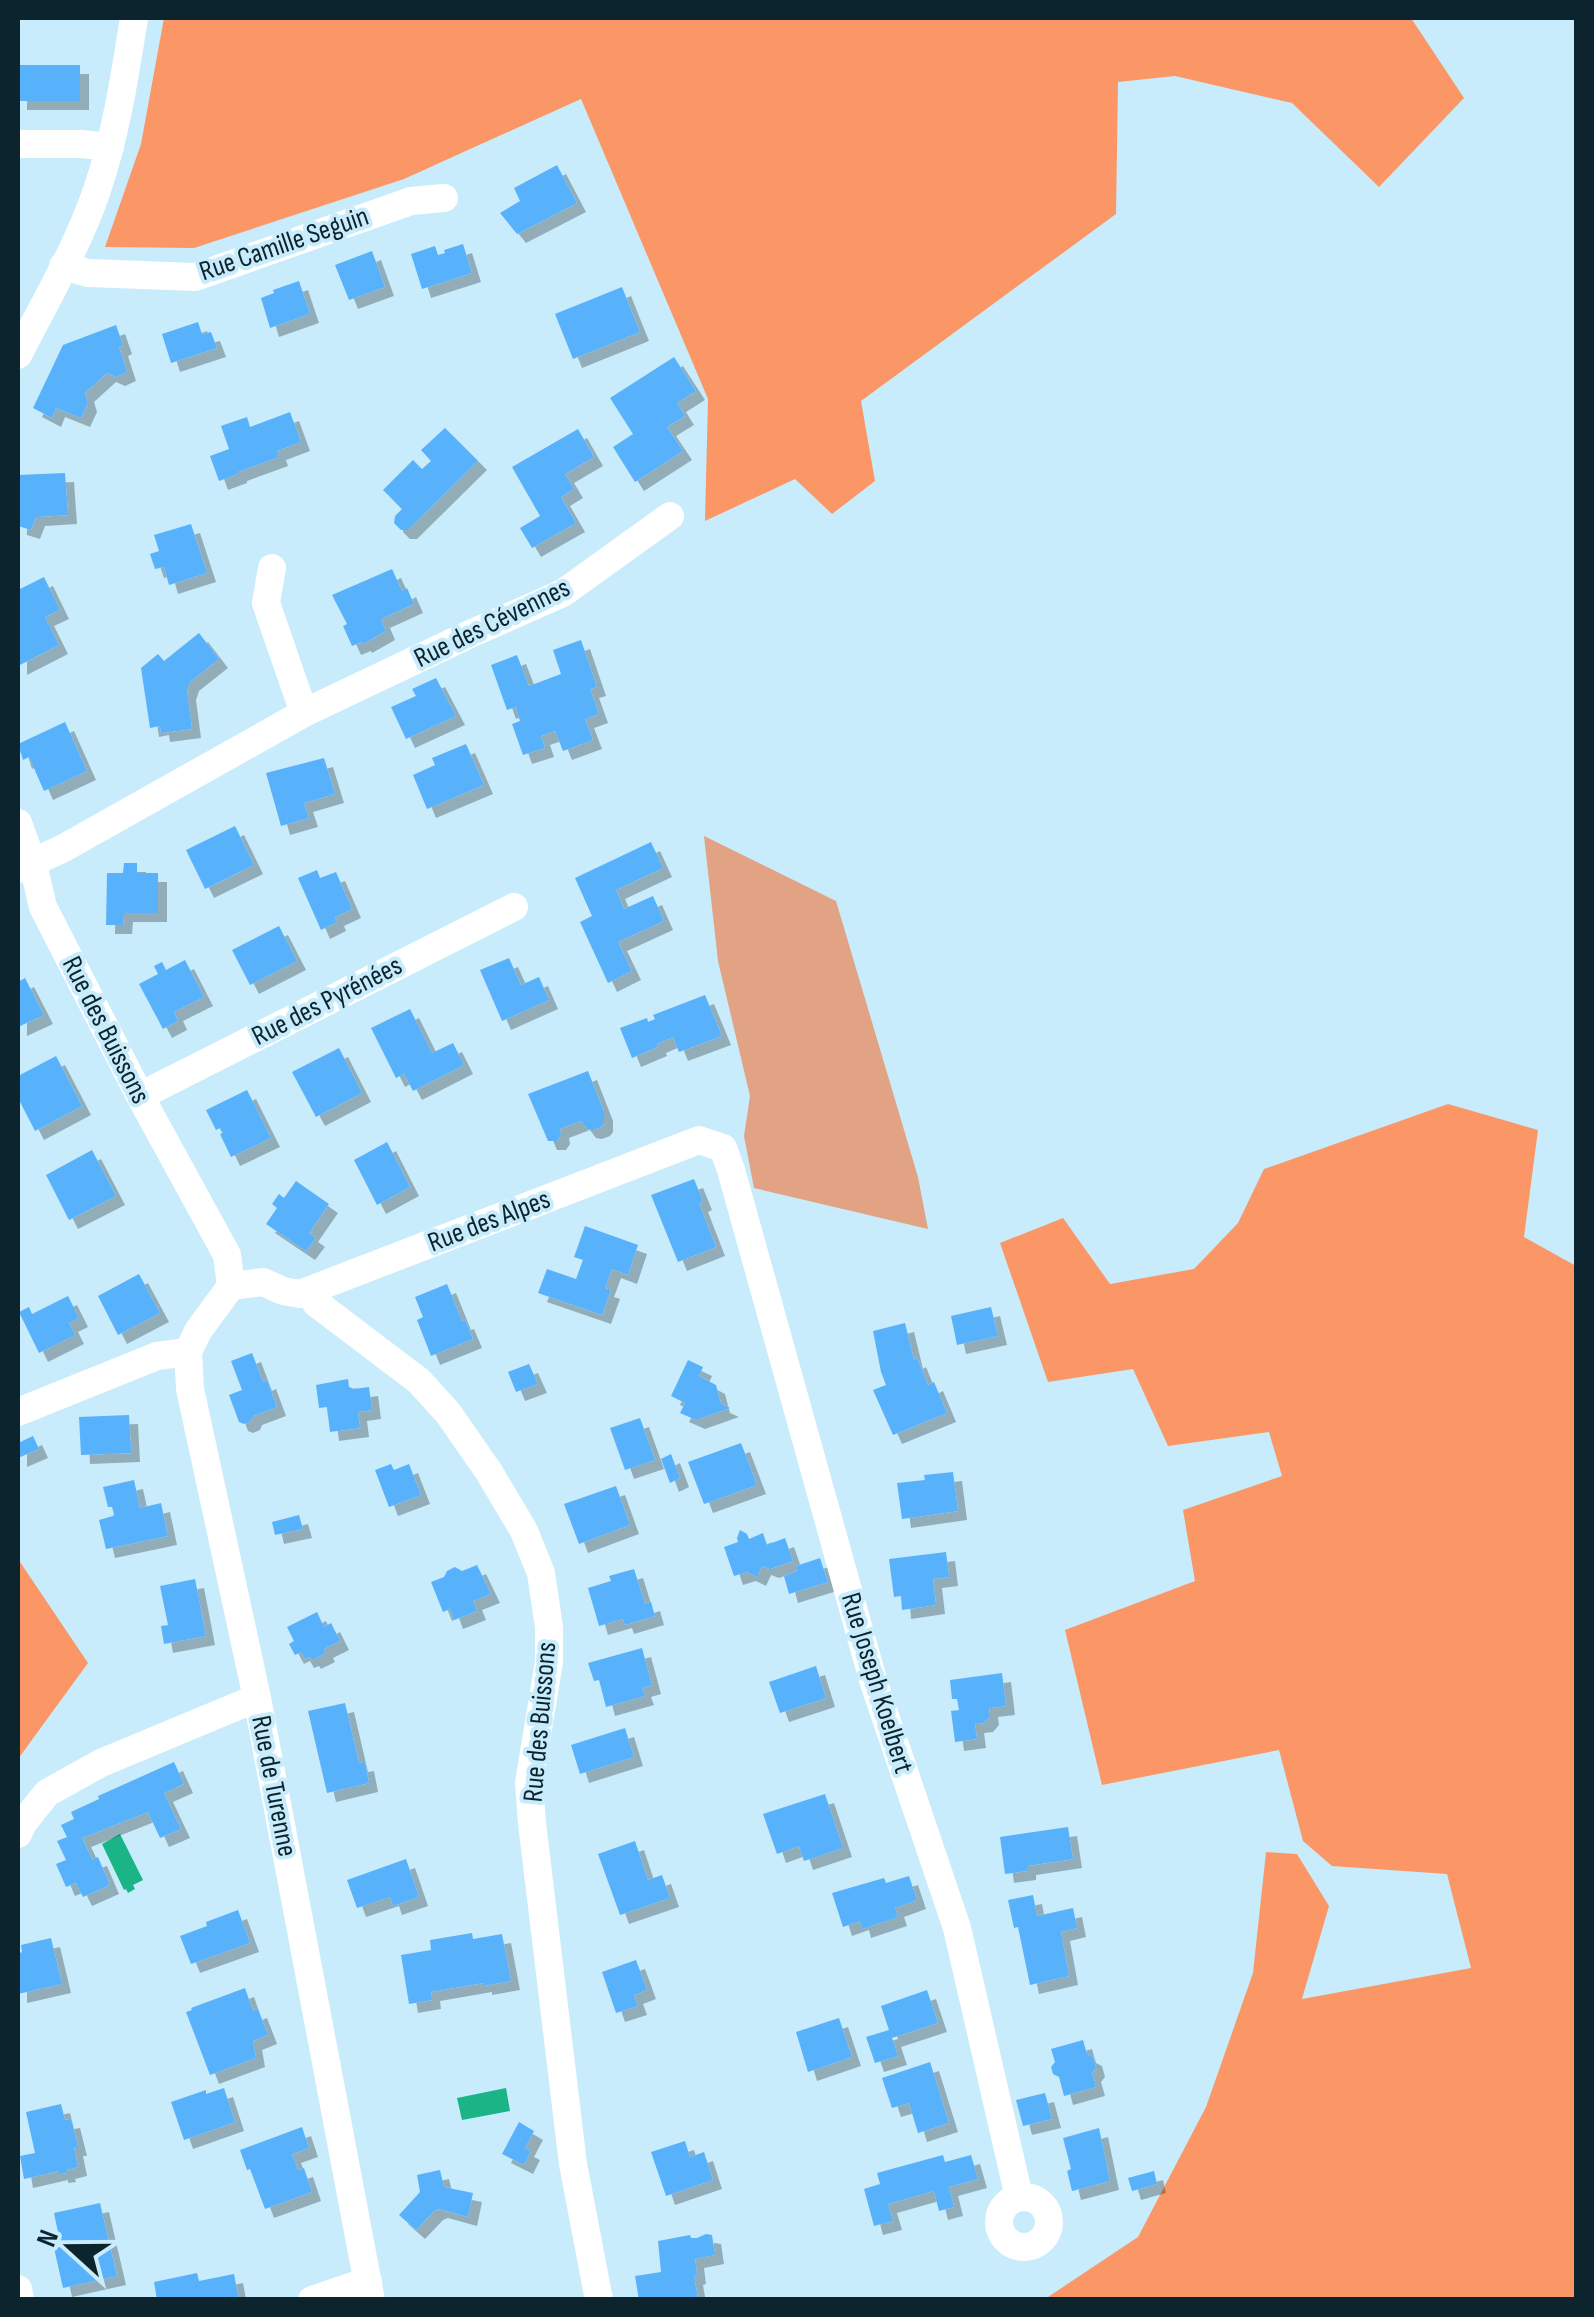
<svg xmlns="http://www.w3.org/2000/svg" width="1594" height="2317" font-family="'Sofia Sans Condensed',sans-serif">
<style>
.green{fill:#e2a284}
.forest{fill:#fb9766}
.water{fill:#1ab487}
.building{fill:#59b1fb;filter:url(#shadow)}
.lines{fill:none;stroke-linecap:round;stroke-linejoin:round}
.minor{stroke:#fff;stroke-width:28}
.labels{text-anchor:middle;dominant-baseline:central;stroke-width:8;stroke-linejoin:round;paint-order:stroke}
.street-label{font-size:28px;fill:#0b242d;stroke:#c8ecfb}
</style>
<defs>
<filter id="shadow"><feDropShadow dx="9" dy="9" stdDeviation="0" flood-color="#0004"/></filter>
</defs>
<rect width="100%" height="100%" fill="#c8ecfb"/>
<path class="green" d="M704 836 836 901 918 1177 928 1229 754 1188 744 1136 750 1096 718 961Z"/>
<path class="forest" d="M164 18H1411L1464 98 1379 187 1292 103 1175 76 1118 82 1116 214 861 401 875 481 832 514 795 479 705 521 708 399 581 99 404 179 194 248 105 247 141 144Z
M1448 1104 1538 1130 1524 1237 1576 1266V2299H1045L1138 2237 1206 2107 1253 1973 1266 1852 1297 1854 1329 1906 1302 1999 1471 1968 1447 1874 1332 1866 1303 1841 1279 1750 1102 1785 1065 1630 1195 1581 1183 1510 1282 1476 1269 1432 1168 1446 1133 1369 1048 1382 1000 1243 1063 1218 1110 1284 1194 1269 1238 1223 1264 1169Z
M18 1559 88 1663 18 1759Z"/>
<path class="water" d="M120 1834 143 1880 133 1885 135 1889 128 1893 126 1889 124 1890 102 1844Z
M506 2088 510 2111 462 2120 457 2098Z"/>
<path class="building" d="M18 65H80V101H18Z
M557 165 577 203 517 234 500 213 520 201 514 188Z
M463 244 472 273 422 289 411 254 435 246 438 255 445 253 444 250Z
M372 251 385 287 349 300 335 265Z
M299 281 310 314 270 328 261 298 274 293 273 290Z
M622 287 640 332 573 359 555 314Z
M198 322 202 334 211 332 217 348 171 363 162 334Z
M116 325 123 345 119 347 127 372 116 377 107 373 85 393 88 403 81 418 56 408 52 418 33 408 63 345Z
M674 357 696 391 677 403 685 416 667 427 683 451 635 482 613 447 633 434 610 398Z
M290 412 301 442 277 451 279 457 238 472V474L219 481 210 456 229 449 221 426 247 417 250 427Z
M445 428 478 461 408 530H401L394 523 395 516 402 509 383 490 413 460 422 469 431 461 421 450Z
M578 429 594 457 565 474 574 489 561 497 576 523 532 548 520 528 540 516 512 467Z
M65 473 68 515 36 517 31 530 18 526V475Z
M191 524 207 573 169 585 164 567 155 569 150 554 159 551 154 535Z
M392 569 402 591 407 588 414 604 381 619 386 631 363 644 362 642 352 646 343 626 347 624 332 595Z
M44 577 60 610 45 617 59 645 18 666V590Z
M199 633 219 659 190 682 187 691 192 729 161 733 160 726 150 728 141 668 158 654 164 661Z
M581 640 597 687 590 689 599 714 585 719 593 740 563 751 555 731 541 736 545 748 523 755 512 724 520 721 516 707 507 710 491 665 517 655 529 686 561 674 553 650Z
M436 678 456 716 406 739 391 707 416 696 412 689Z
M65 722 87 771 44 791 29 757 23 760 18 744Z
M466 744 484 785 427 809 413 775 435 765 432 758Z
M324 758 335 794 304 803 309 818 281 826 266 773Z
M235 826 254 865 205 889 186 850Z
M651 842 663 868 616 890 624 909 653 896 664 921 618 942 632 971 608 983 580 922 592 916 575 878Z
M124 863H137V873H158V913H124L123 925H106L107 873H123Z
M317 870 320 878 336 872 352 909 335 917 337 922 321 930 298 878Z
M279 926 297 961 250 985 232 950Z
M509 958 521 985 539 977 549 1000 502 1021 480 970Z
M185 960 204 997 174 1012 178 1021 163 1029 139 984 158 974 154 966 162 962 166 970Z
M25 978 44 1015 18 1027V982Z
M705 995 722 1036 679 1052 673 1037 657 1044 658 1047 632 1058 620 1028 647 1018 648 1022 655 1019 653 1015Z
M410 1009 432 1053 453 1043 464 1065 413 1091 404 1074 396 1078 371 1028Z
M339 1048 362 1093 316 1117 292 1072Z
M56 1056 82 1106 35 1131 18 1098V1076Z
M588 1071 604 1112V1123L601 1127 593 1130 587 1129 581 1121 560 1129 561 1135 557 1141H548L528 1094Z
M247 1090 271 1138 231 1157 220 1134 223 1133 222 1130 220 1128 216 1130 206 1110Z
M387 1142 410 1187 377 1205 354 1160Z
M92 1150 116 1196 69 1220 46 1175Z
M694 1179 703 1201 699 1203 716 1247 678 1262 651 1195Z
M296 1181 329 1204 309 1233 316 1238 306 1251 266 1224 277 1208 272 1204 279 1194 284 1198Z
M585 1226 638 1245 628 1275 612 1269 605 1288 611 1290 602 1315 538 1293 547 1269 576 1279 583 1260 574 1257Z
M139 1274 160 1313 118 1335 98 1296Z
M447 1284 462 1321 465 1320 473 1339 431 1356 417 1320 423 1317 415 1297Z
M68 1296 79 1318 69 1323 75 1335 39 1353 19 1312 29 1307 32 1314Z
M991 1307 998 1336 957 1345 951 1316Z
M905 1323 914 1360 917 1358 928 1385 934 1382 947 1413 893 1435 873 1390 886 1385 881 1372 873 1331Z
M252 1353 263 1382 267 1380 277 1407 253 1416 251 1421 244 1424 239 1422 229 1395 242 1390 231 1361Z
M688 1360 703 1367 699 1376 716 1385 721 1404 730 1408 696 1420 680 1413 685 1403 671 1396Z
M529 1364 538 1384 516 1392 508 1372Z
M348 1379 349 1387 354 1389 369 1387 372 1410 358 1412 360 1428 330 1432 327 1407 319 1408 316 1385Z
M129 1415 131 1453 81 1455 79 1417Z
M640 1418 655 1460 625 1470 610 1428Z
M33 1436 39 1449 18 1458V1443Z
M741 1443 757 1485 704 1504 688 1462Z
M671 1454 680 1478 670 1483 661 1459Z
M391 1464 394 1470 409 1464 421 1495 389 1507 375 1470Z
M953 1472 958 1511 902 1519 897 1483 925 1480 924 1475Z
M134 1480 140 1508 161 1503 168 1536 106 1549 99 1520 113 1516 114 1514 112 1507H108L103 1487Z
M616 1486 630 1525 579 1544 564 1504Z
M299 1515 303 1529 275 1535 272 1522Z
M740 1530 747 1534 749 1539 763 1533 767 1545 785 1538 793 1561 770 1569 762 1566 757 1577 747 1572 734 1576 724 1547 738 1542 737 1538Z
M946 1552 949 1577 933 1579 936 1605 902 1610 901 1596 894 1597 889 1559Z
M820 1558 828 1582 789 1594 784 1576 797 1571 796 1566Z
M477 1565 491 1594 473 1601 477 1611 454 1620 450 1609 443 1612 431 1582 444 1577 447 1571 455 1567 462 1571Z
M634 1569 645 1604 651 1602 655 1616 625 1625 623 1619 599 1626 588 1588 611 1581 609 1576Z
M195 1579 206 1636 164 1644 161 1626 168 1625 160 1586Z
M317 1612 324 1627 331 1623 340 1641 324 1649 326 1653 312 1660 310 1657 305 1659 301 1652 295 1655 289 1644 294 1641 287 1627Z
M642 1648 652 1685 642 1688 645 1696 606 1707 599 1680 594 1681 588 1663Z
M816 1666 826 1698 780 1713 769 1682Z
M1002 1673 1006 1706 989 1708 990 1716 984 1723 975 1724 977 1739 955 1742 951 1711 959 1710 957 1699H952L950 1680Z
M345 1703 359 1763 365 1762 369 1783 327 1793 308 1711Z
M625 1728 634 1757 580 1774 571 1745Z
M174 1762 184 1784 164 1793 181 1829 160 1838 148 1812 82 1838 92 1859 98 1857 110 1885 83 1897 76 1883 66 1887 56 1864 66 1860 57 1841 67 1837 61 1825 74 1819 71 1812 99 1799 98 1796Z
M825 1794 843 1848 804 1861 799 1846 777 1854 763 1814Z
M1068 1827 1073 1859 1027 1866V1871L1005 1874 1000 1837Z
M635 1841 648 1880 662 1875 670 1898 620 1915 598 1854Z
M406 1859 419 1897 393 1906 390 1897 357 1908 347 1880Z
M909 1876 917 1900 895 1908 898 1917 862 1929 860 1921 843 1927 832 1893 884 1878 886 1883Z
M1033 1895 1037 1916 1073 1908 1077 1928 1061 1932 1069 1976 1030 1985 1018 1927 1014 1928 1008 1900Z
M238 1910 250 1943 191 1964 180 1936 207 1926 206 1922Z
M472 1933 473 1939 502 1934 511 1981 483 1986V1983L431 1992 432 2000 409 2004 401 1955 431 1950 430 1940Z
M51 1938 62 1984 18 1994V1954L22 1952 21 1945Z
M636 1960 647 1990 634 1995 638 2006 616 2013 602 1972Z
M245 1988 253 2011 258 2009 268 2035 253 2041 256 2058 210 2075 186 2012 192 2010 191 2008Z
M927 1990 938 2023 892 2038 898 2056 875 2063 866 2037 889 2030 881 2006Z
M839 2018 852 2057 808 2072 796 2032Z
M1083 2040 1087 2054 1093 2057 1096 2068 1092 2073 1096 2087 1064 2096 1059 2077 1053 2074 1051 2067 1055 2062 1051 2049Z
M930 2062 949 2123 918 2133 909 2103 892 2108 882 2078Z
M224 2088 235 2122 184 2140 171 2102 206 2090V2094Z
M1045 2093 1052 2119 1023 2126 1016 2100Z
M61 2104 65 2120 71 2119 78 2147H74L78 2167 66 2170 67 2173 59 2174V2171L24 2179 20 2156 35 2153 26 2112Z
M519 2122 534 2131 525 2148 531 2151 524 2165 502 2154Z
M302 2127 309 2148 292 2154 298 2170 304 2168 312 2192 265 2209 250 2169 247 2170 240 2150Z
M1099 2128 1110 2181 1072 2191 1067 2171 1071 2169 1063 2138Z
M685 2141 690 2157 704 2152 713 2180 666 2196 651 2152Z
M943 2155 945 2162 971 2155 978 2179 949 2187 954 2207 939 2211 934 2191 888 2204 893 2221 874 2226 864 2189 880 2184 877 2173Z
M440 2170 444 2187 473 2193 468 2217 439 2209 434 2211 416 2230 399 2215 420 2192 417 2175Z
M1154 2171 1157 2184 1132 2191 1128 2178Z
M100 2203 117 2276 63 2288 54 2248 61 2247 54 2213Z
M706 2234 712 2235 715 2255 695 2259 697 2275 694 2276 698 2299 639 2300 635 2276 661 2272 658 2241 690 2235 691 2238H697Z
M197 2273 199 2281 234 2274 239 2300H157L154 2282Z"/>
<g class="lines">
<path class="minor" d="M18 144H81L110 147
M63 266 88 273 195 277 411 201 444 198
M18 355C45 302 78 246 97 190 116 134 125 75 134 18
M272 568 266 603 304 713
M18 823 33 864 43 907 140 1096 227 1255 231 1286
M18 869 62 849 304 713 470 634 563 593 670 516
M140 1096 514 907
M231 1286 263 1282 283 1291 300 1294 699 1140 723 1148 731 1170 873 1680 957 1928 1019 2197
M231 1286 198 1331 188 1352 190 1389 257 1698 371 2300
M308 1291 316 1303 419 1381 448 1413 489 1472 524 1531 541 1573 549 1627V1662L529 1783 532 1823 573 2164 599 2300
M18 1412 157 1356 188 1352
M18 1834 23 1823 47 1793 101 1763 257 1698
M999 2222a25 25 0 1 1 50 0a25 25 0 1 1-50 0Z
M18 2289 20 2300
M312 2300 368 2281"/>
</g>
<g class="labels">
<g class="street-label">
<text transform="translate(284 244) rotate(-19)">Rue Camille Seguin</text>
<text transform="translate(492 623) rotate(-26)">Rue des Cévennes</text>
<text transform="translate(327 1001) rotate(-27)">Rue des Pyrénées</text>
<text transform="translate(106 1030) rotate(63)">Rue des Buissons</text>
<text transform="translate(489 1221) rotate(-21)">Rue des Alpes</text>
<text transform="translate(877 1683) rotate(73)">Rue Joseph Koelbert</text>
<text transform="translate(540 1722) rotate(-85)">Rue des Buissons</text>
<text transform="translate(274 1786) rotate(79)">Rue de Turenne</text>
</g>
</g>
<rect width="1594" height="2317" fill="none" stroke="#0b242d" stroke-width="40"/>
<g transform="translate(70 2247) rotate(291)" stroke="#c8ecfb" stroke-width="8" paint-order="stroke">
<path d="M0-8L18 38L0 25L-18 38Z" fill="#0b242d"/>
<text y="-15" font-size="28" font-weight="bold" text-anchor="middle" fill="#0b242d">N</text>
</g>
</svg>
